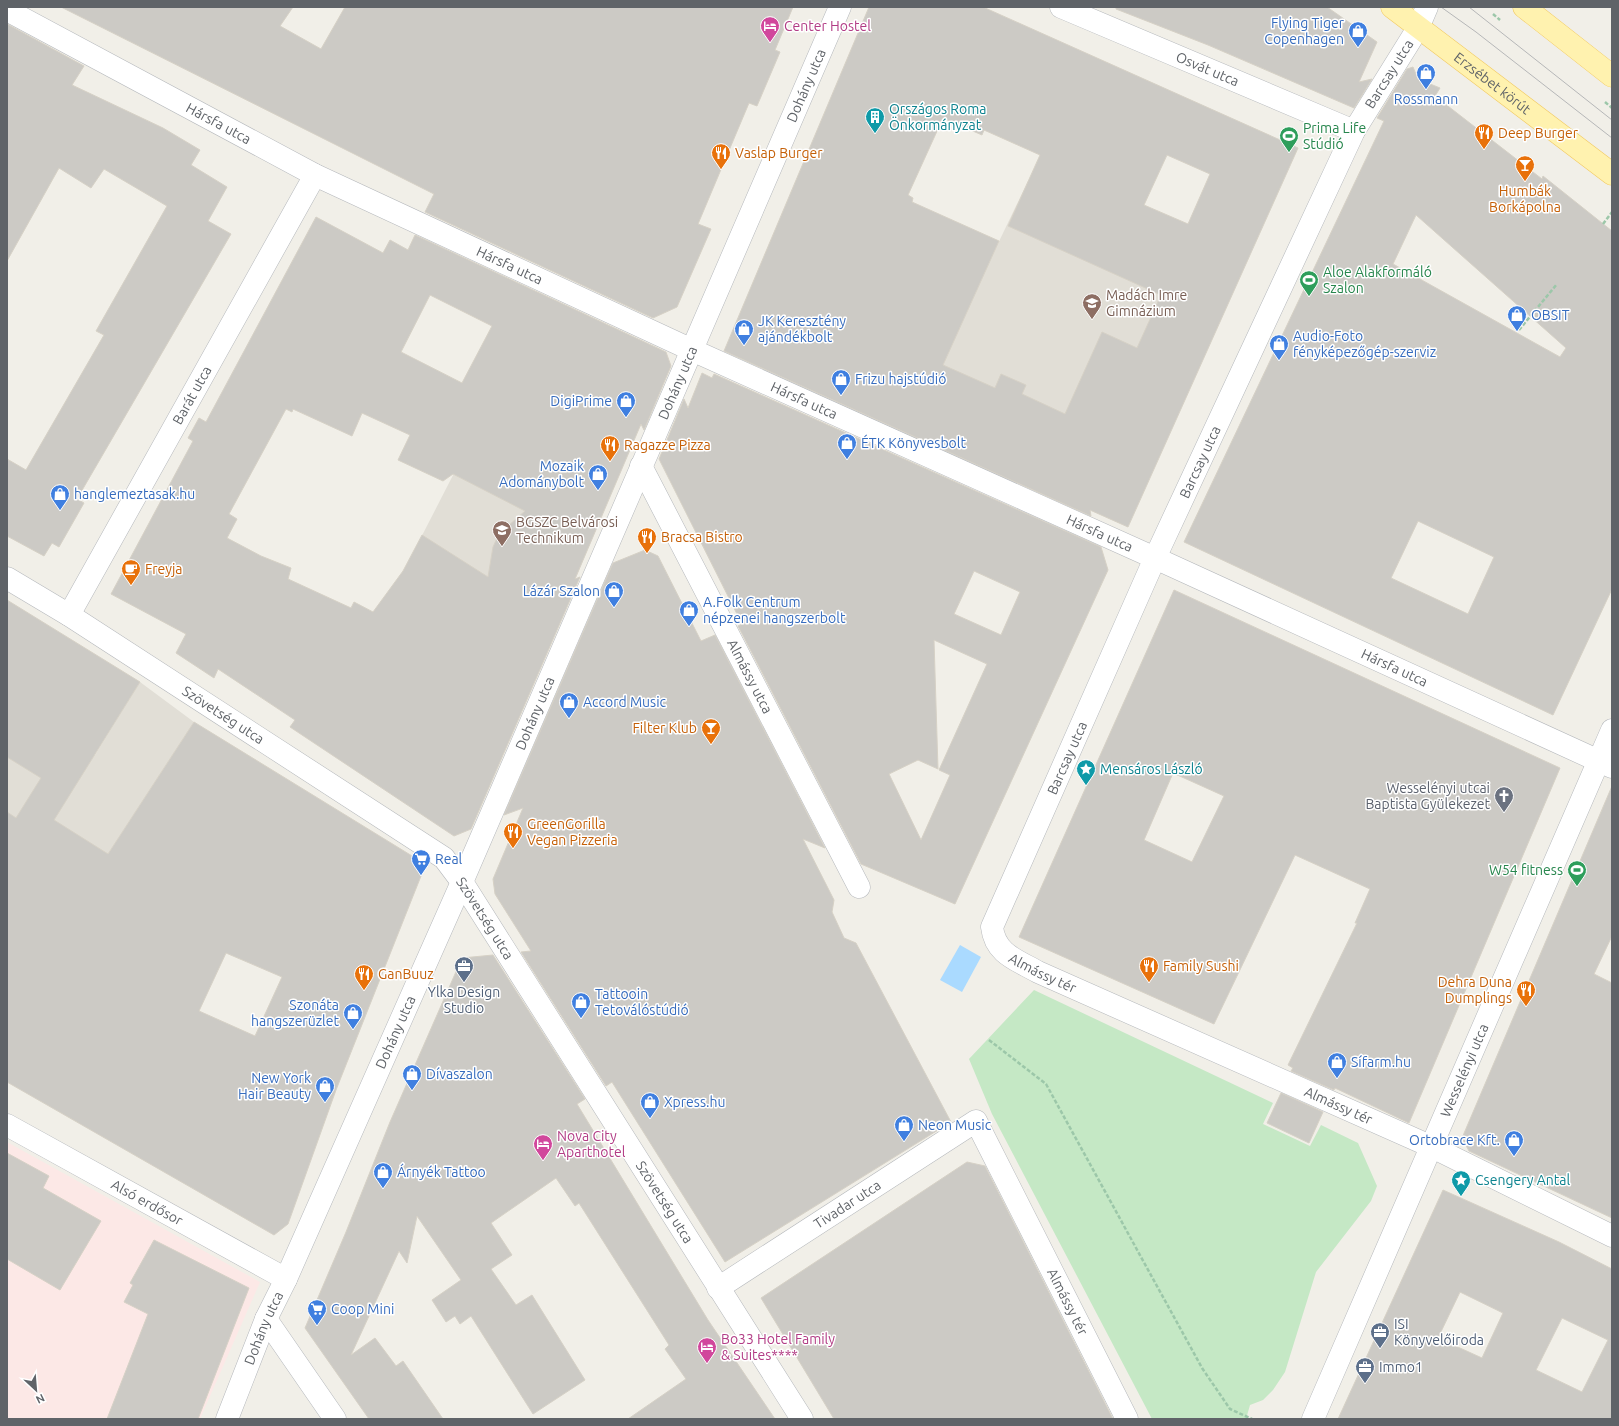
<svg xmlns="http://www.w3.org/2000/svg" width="1619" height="1426" font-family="Ubuntu,sans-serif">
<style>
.education{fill:#e1ded6}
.medical{fill:#fce8e6}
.green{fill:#c5e8c5}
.water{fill:#aadaff}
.building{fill:#cccac5;stroke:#d6d1c6;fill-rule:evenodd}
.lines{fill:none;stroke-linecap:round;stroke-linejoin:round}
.minor-casing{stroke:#b5b8bc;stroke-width:23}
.major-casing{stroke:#f2c960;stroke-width:23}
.path{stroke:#9cc7a9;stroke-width:2.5;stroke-dasharray:4 2;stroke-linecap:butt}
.minor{stroke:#fff;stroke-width:22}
.major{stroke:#fff2af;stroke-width:22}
.tram{stroke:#b6b7b8;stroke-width:1}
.labels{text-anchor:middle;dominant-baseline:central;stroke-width:3;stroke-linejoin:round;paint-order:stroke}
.shop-label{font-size:14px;fill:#366cbe;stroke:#fff;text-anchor:start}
.hotel-label{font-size:14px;fill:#b23c85;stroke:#fff;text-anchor:start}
.street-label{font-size:14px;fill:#5f6368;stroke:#fff}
.culture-label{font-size:14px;fill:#0d838f;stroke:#fff;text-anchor:start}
.leisure-label{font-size:14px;fill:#27864d;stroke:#fff;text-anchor:start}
.food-label{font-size:14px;fill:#c56008;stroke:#fff;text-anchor:start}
.education-label{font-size:14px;fill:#785e54;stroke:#fff;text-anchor:start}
.worship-label{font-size:14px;fill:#5b616d;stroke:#fff;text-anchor:end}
.service-label{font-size:14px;fill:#4e5e75;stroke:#fff;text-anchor:start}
</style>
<rect width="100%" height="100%" fill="#f1efe8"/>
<path class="education" d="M1028 181 1216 265 1128 527 913 431 993 254Z
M469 444 488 453 601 518 550 639 410 559Z
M140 682 194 722 108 854 7 880V721L95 755Z"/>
<path class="medical" d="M7 1142 260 1282 200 1419H7Z"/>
<path class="green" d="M1034 990 1273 1103 1263 1124 1310 1146 1321 1125 1358 1143 1377 1186 1371 1201 1316 1272 1285 1372 1273 1390 1263 1400 1250 1405 1246 1419H1152L992 1114 969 1059Z"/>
<path class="water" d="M960 945 981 957 962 992 940 980Z"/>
<path class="building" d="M61 7H293L280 26 321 49 345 7H793L775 50 780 52 757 106 749 103 698 224 711 229 677 307 653 318 425 212 434 194Z
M869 7H983L1298 148 1128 527 1090 510 1091 516 724 351ZM943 118 982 135 984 130 1040 155 1008 226 1161 295 1137 348 1102 332 1065 414 1022 394 1026 385 1001 374 995 388 943 365 999 241 912 202 913 198 908 195ZM1167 155 1210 174 1188 224 1144 205Z
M1116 7H1327L1377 42 1359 82 1372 79 1354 108 1208 45 1116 9Z
M7 24 84 66 72 85 163 128 200 150 191 165 227 187 208 221 231 234 77 499 84 503 59 547 52 543 44 556 7 536V459L26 470 104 335 96 331 167 206 104 169 91 188 59 168 7 261Z
M1413 67 1418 79 1440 88 1435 96 1542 179 1543 176 1612 231V589L1553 715 1184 542 1384 121 1377 118 1407 69ZM1416 215 1566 348 1560 357 1393 264ZM1418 521 1494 557 1468 614 1391 578Z
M316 217 383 253 390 240 408 250 415 235 666 352 671 366 644 430 641 424 575 579 580 577 471 829 454 836 290 727 295 720 218 669 214 678 176 653 186 634 111 594 193 441 188 438 199 418 206 422ZM430 295 492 326 462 383 401 352ZM286 409 292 412 293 409 352 436 362 413 410 435 398 460 443 481 453 474 525 511 499 534 493 547 488 577 422 535 403 571 373 612 354 602 351 608 288 579 291 568 261 556 227 538 237 519 229 514Z
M702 373 712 378 714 374 1101 547 1108 570 955 904 861 864 738 626 742 624 659 459 684 399 688 408ZM974 571 1020 592 1001 635 954 614ZM934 640 987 664 939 770 950 775 921 840 889 774 918 760 938 769Z
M645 550 658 556 701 641 715 635 825 848 803 839 834 900 832 912 844 938 856 943 951 1122 725 1262 612 1082 606 1086 521 952 531 951 495 894 493 879 523 808 504 815 613 563Z
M1174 590 1560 768 1409 1123 1335 1088 1334 1090 1291 1071 1293 1068 1288 1065 1357 923H1355L1370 889 1295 855 1214 1024 1019 937ZM1173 773 1224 796 1192 862 1144 840Z
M7 600 140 682 54 820 108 854 194 722 417 859 421 876 336 1090 288 1224 274 1235 7 1082V812L16 818 41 778 7 757ZM226 953 282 977 255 1036 199 1011Z
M1612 786V936L1594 974 1612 983V1218L1469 1151 1462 1138Z
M493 955 585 1099 577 1104 708 1320 775 1419H628L686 1379 665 1349 669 1345 579 1203 575 1206 556 1178 491 1223 512 1255 491 1269 516 1305 532 1295 585 1380 533 1414 471 1316 460 1324 455 1316 446 1322 432 1300 461 1280 417 1216 407 1263 399 1251 351 1355 375 1338 396 1366 403 1361 443 1419H369L305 1328 346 1232 390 1122 462 958Z
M1281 1093 1323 1112 1309 1143 1267 1123Z
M7 1153 49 1176 43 1188 101 1221 60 1290 7 1259Z
M967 1162 985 1166 1113 1419H834L761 1298Z
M1443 1190 1559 1242 1612 1269V1419H1338ZM1460 1292 1503 1313 1482 1358 1438 1338ZM1562 1318 1608 1340 1582 1392 1536 1370Z
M154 1240 249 1288 198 1419H107L148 1314 124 1302 133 1285 130 1283Z"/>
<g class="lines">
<g class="minor-casing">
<g id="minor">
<path id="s1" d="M1061 7 1354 131"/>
<path id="s2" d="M1427 7 1418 28 1354 131 1155 558 992 927C995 954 1017 960 1038 972L1430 1146 1612 1236"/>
<path id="s3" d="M7 10 315 175 692 350 1155 558 1612 767"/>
<path id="s4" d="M641 466 859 887"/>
<path id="s5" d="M7 578 69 615 444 858 462 882 802 1419"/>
<path id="s6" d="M69 615 315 175"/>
<path id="s7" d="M7 1125 286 1279"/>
<path id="s8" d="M718 1288 976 1121 1127 1419"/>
<path d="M266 1319 335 1419"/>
<path id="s9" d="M227 1419 266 1319 286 1279 462 882 840 7"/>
<path id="s10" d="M1313 1419 1612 730"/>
</g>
</g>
<g class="major-casing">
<g id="major">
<path id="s11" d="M1392 7 1612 174"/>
<path d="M1524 7 1612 76"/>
</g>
</g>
<path class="path" d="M1493 14 1500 20
M1605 102 1612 108
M1603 224 1612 212
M1519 330 1557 284
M989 1040 1046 1084 1202 1368 1230 1409 1252 1419"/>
<use href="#minor" class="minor"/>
<use href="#major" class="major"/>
<path class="tram" d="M1441 7 1476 32 1612 138
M1469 7 1612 120"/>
</g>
<defs>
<g id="hotel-pin" transform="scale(1)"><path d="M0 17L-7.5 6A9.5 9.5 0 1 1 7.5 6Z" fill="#d1479c" stroke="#fff"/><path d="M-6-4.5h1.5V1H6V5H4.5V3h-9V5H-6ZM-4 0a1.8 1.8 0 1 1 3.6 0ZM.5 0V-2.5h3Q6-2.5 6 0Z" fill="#fff"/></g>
<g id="shop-pin" transform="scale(1)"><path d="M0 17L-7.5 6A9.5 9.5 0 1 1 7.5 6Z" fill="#3f7fe0" stroke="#fff"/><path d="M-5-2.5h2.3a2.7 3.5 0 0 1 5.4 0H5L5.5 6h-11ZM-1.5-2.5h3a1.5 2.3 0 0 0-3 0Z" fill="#fff"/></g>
<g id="building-pin" transform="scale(1)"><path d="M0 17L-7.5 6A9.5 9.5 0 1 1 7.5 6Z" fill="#0f9aa8" stroke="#fff"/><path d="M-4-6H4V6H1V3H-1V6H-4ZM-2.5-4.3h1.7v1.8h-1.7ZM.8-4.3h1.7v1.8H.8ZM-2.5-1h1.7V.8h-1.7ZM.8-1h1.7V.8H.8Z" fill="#fff"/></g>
<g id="restaurant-pin" transform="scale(1)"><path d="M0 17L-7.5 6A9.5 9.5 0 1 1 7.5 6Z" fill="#e8710a" stroke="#fff"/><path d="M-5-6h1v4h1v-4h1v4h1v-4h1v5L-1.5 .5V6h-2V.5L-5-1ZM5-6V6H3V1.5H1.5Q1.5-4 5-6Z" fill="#fff"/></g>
<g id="stadium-pin" transform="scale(1)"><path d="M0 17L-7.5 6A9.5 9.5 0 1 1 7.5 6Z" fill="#2e9e5b" stroke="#fff"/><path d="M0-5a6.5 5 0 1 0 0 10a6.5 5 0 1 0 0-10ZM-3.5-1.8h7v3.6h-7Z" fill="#fff"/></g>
<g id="bar-pin" transform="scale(1)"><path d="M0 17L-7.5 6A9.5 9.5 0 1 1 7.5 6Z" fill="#e8710a" stroke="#fff"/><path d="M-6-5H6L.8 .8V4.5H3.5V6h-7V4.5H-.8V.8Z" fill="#fff"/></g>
<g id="school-pin" transform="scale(1)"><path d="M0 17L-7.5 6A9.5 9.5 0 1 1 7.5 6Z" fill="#8d6e63" stroke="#fff"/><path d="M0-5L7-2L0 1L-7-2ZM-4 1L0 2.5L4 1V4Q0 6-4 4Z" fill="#fff"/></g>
<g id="cafe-pin" transform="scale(1)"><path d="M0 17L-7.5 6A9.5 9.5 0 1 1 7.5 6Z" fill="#e8710a" stroke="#fff"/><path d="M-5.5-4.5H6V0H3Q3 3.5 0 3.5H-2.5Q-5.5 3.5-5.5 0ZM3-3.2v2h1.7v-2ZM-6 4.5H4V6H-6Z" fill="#fff"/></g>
<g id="sight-pin" transform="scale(1)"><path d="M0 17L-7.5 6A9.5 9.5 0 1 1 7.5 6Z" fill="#0f9aa8" stroke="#fff"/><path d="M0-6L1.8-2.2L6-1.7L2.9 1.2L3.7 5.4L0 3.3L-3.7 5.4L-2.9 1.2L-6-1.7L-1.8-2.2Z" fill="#fff"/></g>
<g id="church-pin" transform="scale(1)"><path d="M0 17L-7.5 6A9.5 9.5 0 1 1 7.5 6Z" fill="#6b7280" stroke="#fff"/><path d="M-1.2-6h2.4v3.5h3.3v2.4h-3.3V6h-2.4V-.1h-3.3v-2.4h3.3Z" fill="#fff"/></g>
<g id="supermarket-pin" transform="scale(1)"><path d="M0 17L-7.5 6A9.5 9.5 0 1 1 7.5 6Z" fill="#3f7fe0" stroke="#fff"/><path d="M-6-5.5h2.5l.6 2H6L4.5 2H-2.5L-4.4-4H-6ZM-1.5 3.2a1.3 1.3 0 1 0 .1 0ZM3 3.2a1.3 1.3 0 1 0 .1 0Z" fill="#fff"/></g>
<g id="office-pin" transform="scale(1)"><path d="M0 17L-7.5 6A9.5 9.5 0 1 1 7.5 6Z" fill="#5c6f8a" stroke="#fff"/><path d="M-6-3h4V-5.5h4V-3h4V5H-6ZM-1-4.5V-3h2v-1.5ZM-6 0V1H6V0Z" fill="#fff"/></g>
</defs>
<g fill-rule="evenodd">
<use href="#hotel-pin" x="770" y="26"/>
<use href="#shop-pin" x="1358" y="31"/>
<use href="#shop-pin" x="1426" y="73"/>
<use href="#building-pin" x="875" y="117"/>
<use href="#restaurant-pin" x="1484" y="133"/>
<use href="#stadium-pin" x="1289" y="136"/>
<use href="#restaurant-pin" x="721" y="153"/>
<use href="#bar-pin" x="1525" y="165"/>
<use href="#stadium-pin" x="1309" y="280"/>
<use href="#school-pin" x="1092" y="303"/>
<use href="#shop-pin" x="1517" y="315"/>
<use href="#shop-pin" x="744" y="329"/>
<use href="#shop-pin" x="1279" y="344"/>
<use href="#shop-pin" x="841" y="379"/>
<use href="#shop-pin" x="626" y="401"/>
<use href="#shop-pin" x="847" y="443"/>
<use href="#restaurant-pin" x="610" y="445"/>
<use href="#shop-pin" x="598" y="474"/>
<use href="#shop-pin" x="60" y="494"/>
<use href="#school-pin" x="502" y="530"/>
<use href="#restaurant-pin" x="647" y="537"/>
<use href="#cafe-pin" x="131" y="569"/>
<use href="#shop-pin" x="614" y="591"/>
<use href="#shop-pin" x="689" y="610"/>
<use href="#shop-pin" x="569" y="702"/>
<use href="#bar-pin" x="711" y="728"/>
<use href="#sight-pin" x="1086" y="769"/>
<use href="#church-pin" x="1504" y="796"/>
<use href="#restaurant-pin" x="513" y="832"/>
<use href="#supermarket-pin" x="421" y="859"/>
<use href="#stadium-pin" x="1577" y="870"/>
<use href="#office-pin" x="464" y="966"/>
<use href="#restaurant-pin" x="1149" y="966"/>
<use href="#restaurant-pin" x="364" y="974"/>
<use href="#restaurant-pin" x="1526" y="990"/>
<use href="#shop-pin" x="581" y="1002"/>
<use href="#shop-pin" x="353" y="1013"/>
<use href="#shop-pin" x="1337" y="1062"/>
<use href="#shop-pin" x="412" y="1074"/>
<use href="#shop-pin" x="325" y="1086"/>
<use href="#shop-pin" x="650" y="1102"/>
<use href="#shop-pin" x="904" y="1125"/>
<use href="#shop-pin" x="1514" y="1140"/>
<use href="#hotel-pin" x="543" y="1144"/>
<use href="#shop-pin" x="383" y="1172"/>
<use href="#sight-pin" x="1461" y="1180"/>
<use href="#supermarket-pin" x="317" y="1309"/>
<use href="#office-pin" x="1380" y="1332"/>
<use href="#hotel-pin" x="707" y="1347"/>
<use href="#office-pin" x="1365" y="1367"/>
</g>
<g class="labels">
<g class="shop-label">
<text x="1344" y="23" text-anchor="end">Flying Tiger<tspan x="1344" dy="16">Copenhagen</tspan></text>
<text x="1426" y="99" text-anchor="middle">Rossmann</text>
<text x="1531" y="315">OBSIT</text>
<text x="758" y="321">JK Keresztény<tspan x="758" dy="16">ajándékbolt</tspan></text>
<text x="1293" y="336">Audio-Foto<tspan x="1293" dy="16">fényképezőgép-szerviz</tspan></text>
<text x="855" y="379">Frizu hajstúdió</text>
<text x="612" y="401" text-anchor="end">DigiPrime</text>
<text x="861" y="443">ÉTK Könyvesbolt</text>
<text x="584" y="466" text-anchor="end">Mozaik<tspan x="584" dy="16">Adománybolt</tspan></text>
<text x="74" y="494">hanglemeztasak.hu</text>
<text x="600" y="591" text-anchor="end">Lázár Szalon</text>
<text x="703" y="602">A.Folk Centrum<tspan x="703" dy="16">népzenei hangszerbolt</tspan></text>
<text x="583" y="702">Accord Music</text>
<text x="435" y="859">Real</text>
<text x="595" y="994">Tattooin<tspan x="595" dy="16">Tetoválóstúdió</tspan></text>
<text x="339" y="1005" text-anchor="end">Szonáta<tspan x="339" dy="16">hangszerüzlet</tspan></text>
<text x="1351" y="1062">Sífarm.hu</text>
<text x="426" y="1074">Dívaszalon</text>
<text x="311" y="1078" text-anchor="end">New York<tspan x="311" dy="16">Hair Beauty</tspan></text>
<text x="664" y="1102">Xpress.hu</text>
<text x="918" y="1125">Neon Music</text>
<text x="1500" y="1140" text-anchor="end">Ortobrace Kft.</text>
<text x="397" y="1172">Árnyék Tattoo</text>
<text x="331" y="1309">Coop Mini</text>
</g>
<g class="hotel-label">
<text x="784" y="26">Center Hostel</text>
<text x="557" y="1136">Nova City<tspan x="557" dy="16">Aparthotel</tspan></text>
<text x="721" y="1339">Bo33 Hotel Family<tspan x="721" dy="16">&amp; Suites****</tspan></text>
</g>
<g class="street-label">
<text stroke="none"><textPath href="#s1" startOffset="159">Osvát utca</textPath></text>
<text transform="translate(1389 74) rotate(-58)">Barcsay utca</text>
<text stroke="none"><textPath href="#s11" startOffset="126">Erzsébet körút</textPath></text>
<text stroke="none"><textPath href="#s9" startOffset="1454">Dohány utca</textPath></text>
<text stroke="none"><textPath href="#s3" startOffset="240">Hársfa utca</textPath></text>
<text stroke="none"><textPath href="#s3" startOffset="564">Hársfa utca</textPath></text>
<text stroke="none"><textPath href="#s9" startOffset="1130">Dohány utca</textPath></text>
<text stroke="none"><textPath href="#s6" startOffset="252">Barát utca</textPath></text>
<text stroke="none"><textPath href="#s3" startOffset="888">Hársfa utca</textPath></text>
<text transform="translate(1200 462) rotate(-65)">Barcsay utca</text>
<text stroke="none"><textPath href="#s3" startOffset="1212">Hársfa utca</textPath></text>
<text stroke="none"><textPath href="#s3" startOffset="1536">Hársfa utca</textPath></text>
<text stroke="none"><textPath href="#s4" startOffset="237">Almássy utca</textPath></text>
<text stroke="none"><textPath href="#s9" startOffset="770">Dohány utca</textPath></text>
<text stroke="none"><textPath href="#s5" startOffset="256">Szövetség utca</textPath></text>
<text transform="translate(1067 758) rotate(-66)">Barcsay utca</text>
<text stroke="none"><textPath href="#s5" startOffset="592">Szövetség utca</textPath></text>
<text stroke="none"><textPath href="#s2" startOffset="1091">Almássy tér</textPath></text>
<text stroke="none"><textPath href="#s9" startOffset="422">Dohány utca</textPath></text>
<text stroke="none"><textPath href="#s10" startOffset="380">Wesselényi utca</textPath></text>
<text stroke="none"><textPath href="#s2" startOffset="1415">Almássy tér</textPath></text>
<text stroke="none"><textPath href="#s7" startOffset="160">Alsó erdősor</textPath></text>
<text stroke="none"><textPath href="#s5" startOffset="928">Szövetség utca</textPath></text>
<text stroke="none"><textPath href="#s8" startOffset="154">Tivadar utca</textPath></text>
<text stroke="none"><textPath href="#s8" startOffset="510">Almássy tér</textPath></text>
<text stroke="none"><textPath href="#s9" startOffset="98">Dohány utca</textPath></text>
</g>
<g class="culture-label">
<text x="889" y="109">Országos Roma<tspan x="889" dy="16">Önkormányzat</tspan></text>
<text x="1100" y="769">Mensáros László</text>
<text x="1475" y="1180">Csengery Antal</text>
</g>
<g class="leisure-label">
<text x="1303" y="128">Prima Life<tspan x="1303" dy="16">Stúdió</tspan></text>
<text x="1323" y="272">Aloe Alakformáló<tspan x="1323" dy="16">Szalon</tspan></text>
<text x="1563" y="870" text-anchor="end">W54 fitness</text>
</g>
<g class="food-label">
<text x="1498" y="133">Deep Burger</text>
<text x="735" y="153">Vaslap Burger</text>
<text x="1525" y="191" text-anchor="middle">Humbák<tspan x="1525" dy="16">Borkápolna</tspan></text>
<text x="624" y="445">Ragazze Pizza</text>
<text x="661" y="537">Bracsa Bistro</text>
<text x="145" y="569">Freyja</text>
<text x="697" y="728" text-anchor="end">Filter Klub</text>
<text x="527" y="824">GreenGorilla<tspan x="527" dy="16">Vegan Pizzeria</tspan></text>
<text x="1163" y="966">Family Sushi</text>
<text x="378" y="974">GanBuuz</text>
<text x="1512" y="982" text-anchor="end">Dehra Duna<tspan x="1512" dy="16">Dumplings</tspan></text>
</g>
<g class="education-label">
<text x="1106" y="295">Madách Imre<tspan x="1106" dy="16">Gimnázium</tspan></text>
<text x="516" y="522">BGSZC Belvárosi<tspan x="516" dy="16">Technikum</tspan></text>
</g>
<g class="worship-label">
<text x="1490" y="788">Wesselényi utcai<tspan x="1490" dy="16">Baptista Gyülekezet</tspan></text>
</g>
<g class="service-label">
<text x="464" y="992" text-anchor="middle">Ylka Design<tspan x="464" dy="16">Studio</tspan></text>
<text x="1394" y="1324">ISI<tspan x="1394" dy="16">Könyvelőiroda</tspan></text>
<text x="1379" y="1367">Immo1</text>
</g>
</g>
<rect width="1619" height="1426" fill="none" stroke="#5f6368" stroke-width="16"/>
<g transform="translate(36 1390) rotate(154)" stroke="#ffffff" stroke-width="3" paint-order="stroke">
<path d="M0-3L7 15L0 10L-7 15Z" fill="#5f6368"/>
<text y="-6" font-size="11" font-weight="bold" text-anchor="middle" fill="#5f6368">N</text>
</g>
</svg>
